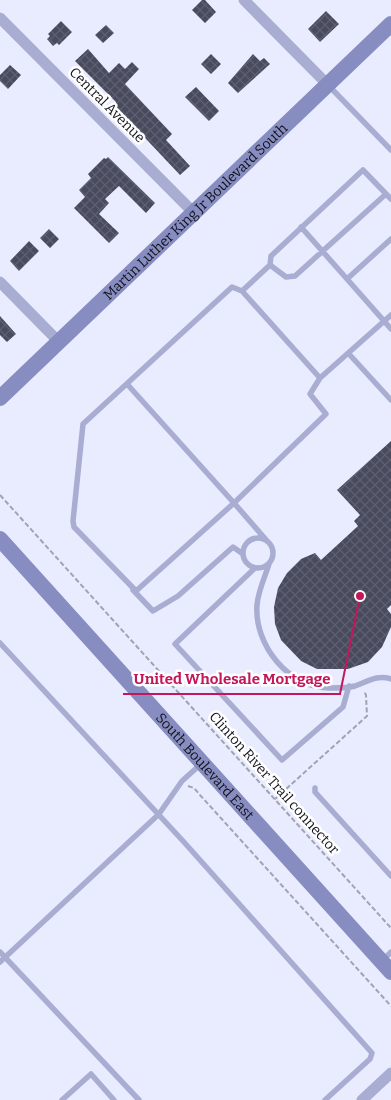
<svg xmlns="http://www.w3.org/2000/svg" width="391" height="1100" font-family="Bitter,serif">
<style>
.building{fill:url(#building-cross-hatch)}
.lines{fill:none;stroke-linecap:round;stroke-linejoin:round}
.path{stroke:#a0a3b2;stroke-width:2;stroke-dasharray:5 2.5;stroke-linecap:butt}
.lane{stroke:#a8add1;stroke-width:5.5}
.street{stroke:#a8add1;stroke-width:11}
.secondary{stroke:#878dc1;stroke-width:16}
.labels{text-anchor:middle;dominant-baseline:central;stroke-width:5;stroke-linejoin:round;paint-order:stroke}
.street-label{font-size:14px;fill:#11121a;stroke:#fff}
.leader{fill:none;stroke:#c2185b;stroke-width:2}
.callout-dot{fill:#c2185b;stroke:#fff;stroke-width:2}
.callout-label{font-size:15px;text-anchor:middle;font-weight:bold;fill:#c2185b;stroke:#fff;stroke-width:5;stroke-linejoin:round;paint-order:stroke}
</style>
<defs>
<pattern id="building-cross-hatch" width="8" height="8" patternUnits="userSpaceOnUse" patternTransform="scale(1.25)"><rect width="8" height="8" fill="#484a5d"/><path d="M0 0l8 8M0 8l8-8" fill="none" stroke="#5e6070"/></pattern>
</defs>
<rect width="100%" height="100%" fill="#e9ecff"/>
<path class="building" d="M202 0H205L216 12 205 23 192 10Z
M326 11 339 24 320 42 308 29Z
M61 21 72 32 59 45 57 43 53 46 47 39 50 36 48 34Z
M106 25 114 33 103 43 95 35Z
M88 49 109 73 119 63 125 69 132 62 139 69 125 84 172 134 166 140 190 166 180 175 115 106 116 102 75 61Z
M211 54 221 64 211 74 201 64Z
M253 54 260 61 264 58 270 64 238 93 228 83Z
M10 65 21 75 8 89 0 81V75Z
M196 87 219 111 209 121 185 97Z
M108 157 155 203 146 213 119 186 105 199 109 203 99 214 119 233 109 243 74 208 85 197 79 190 91 178 88 174 104 158 106 159Z
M49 229 59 239 50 248 40 238Z
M29 241 39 251 19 271 10 261Z
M0 316 16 334 7 342 0 335Z
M391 441V605L387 609 391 614V627L382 647 368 662 348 669H317L301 661 281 640 275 624 274 607 278 588 287 573 301 559 315 553 321 560 358 526 354 521 360 515 337 490Z"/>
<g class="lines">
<path class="path" d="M0 495 391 928
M188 786 194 788 200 795 391 1006
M275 799 367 716 366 695 364 691"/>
<path class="lane" d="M329 86 391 150
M301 227 347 279
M391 239 347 279 391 329
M270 265 286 277 295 276 386 194
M242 291 270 265 271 256 363 170 391 199
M349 354 391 400
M320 378 391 315
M127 384 234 503 326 414 310 394 320 378 242 291 232 287 83 424 73 521 74 527 136 591 234 503 268 542
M243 553a15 15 0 1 1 30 0a15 15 0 1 1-30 0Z
M269 564C265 577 258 591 257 605 254 645 289 689 331 688 338 688 348 688 355 686 367 682 377 674 391 679
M255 568 175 644 282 760 343 707 349 686
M133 590 153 611 178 596 233 547 243 554
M0 643 183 841 372 1053 370 1059 325 1100
M315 788V792L391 876
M0 952 139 1100
M382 961 391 952
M0 962 159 814 182 781 201 764
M62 1100 91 1074 114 1100"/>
<path class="street" d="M244 0 328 85
M0 18 194 213
M0 282 59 342
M362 1100 391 1073"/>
<g class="secondary">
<path id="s1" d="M0 398 391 24"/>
<path id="s2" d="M0 539 391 972"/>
</g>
</g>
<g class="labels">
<g class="street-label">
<text transform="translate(107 105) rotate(45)">Central Avenue</text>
<text stroke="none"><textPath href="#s1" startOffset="270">Martin Luther King Jr Boulevard South</textPath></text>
<text stroke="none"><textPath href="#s2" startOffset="306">South Boulevard East</textPath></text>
<text transform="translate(274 783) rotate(48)">Clinton River Trail connector</text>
</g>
</g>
<path class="leader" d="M360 596L340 694H123"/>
<circle class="callout-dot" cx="360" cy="596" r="5"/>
<g class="callout-label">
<text x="232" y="684">United Wholesale Mortgage</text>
</g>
</svg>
